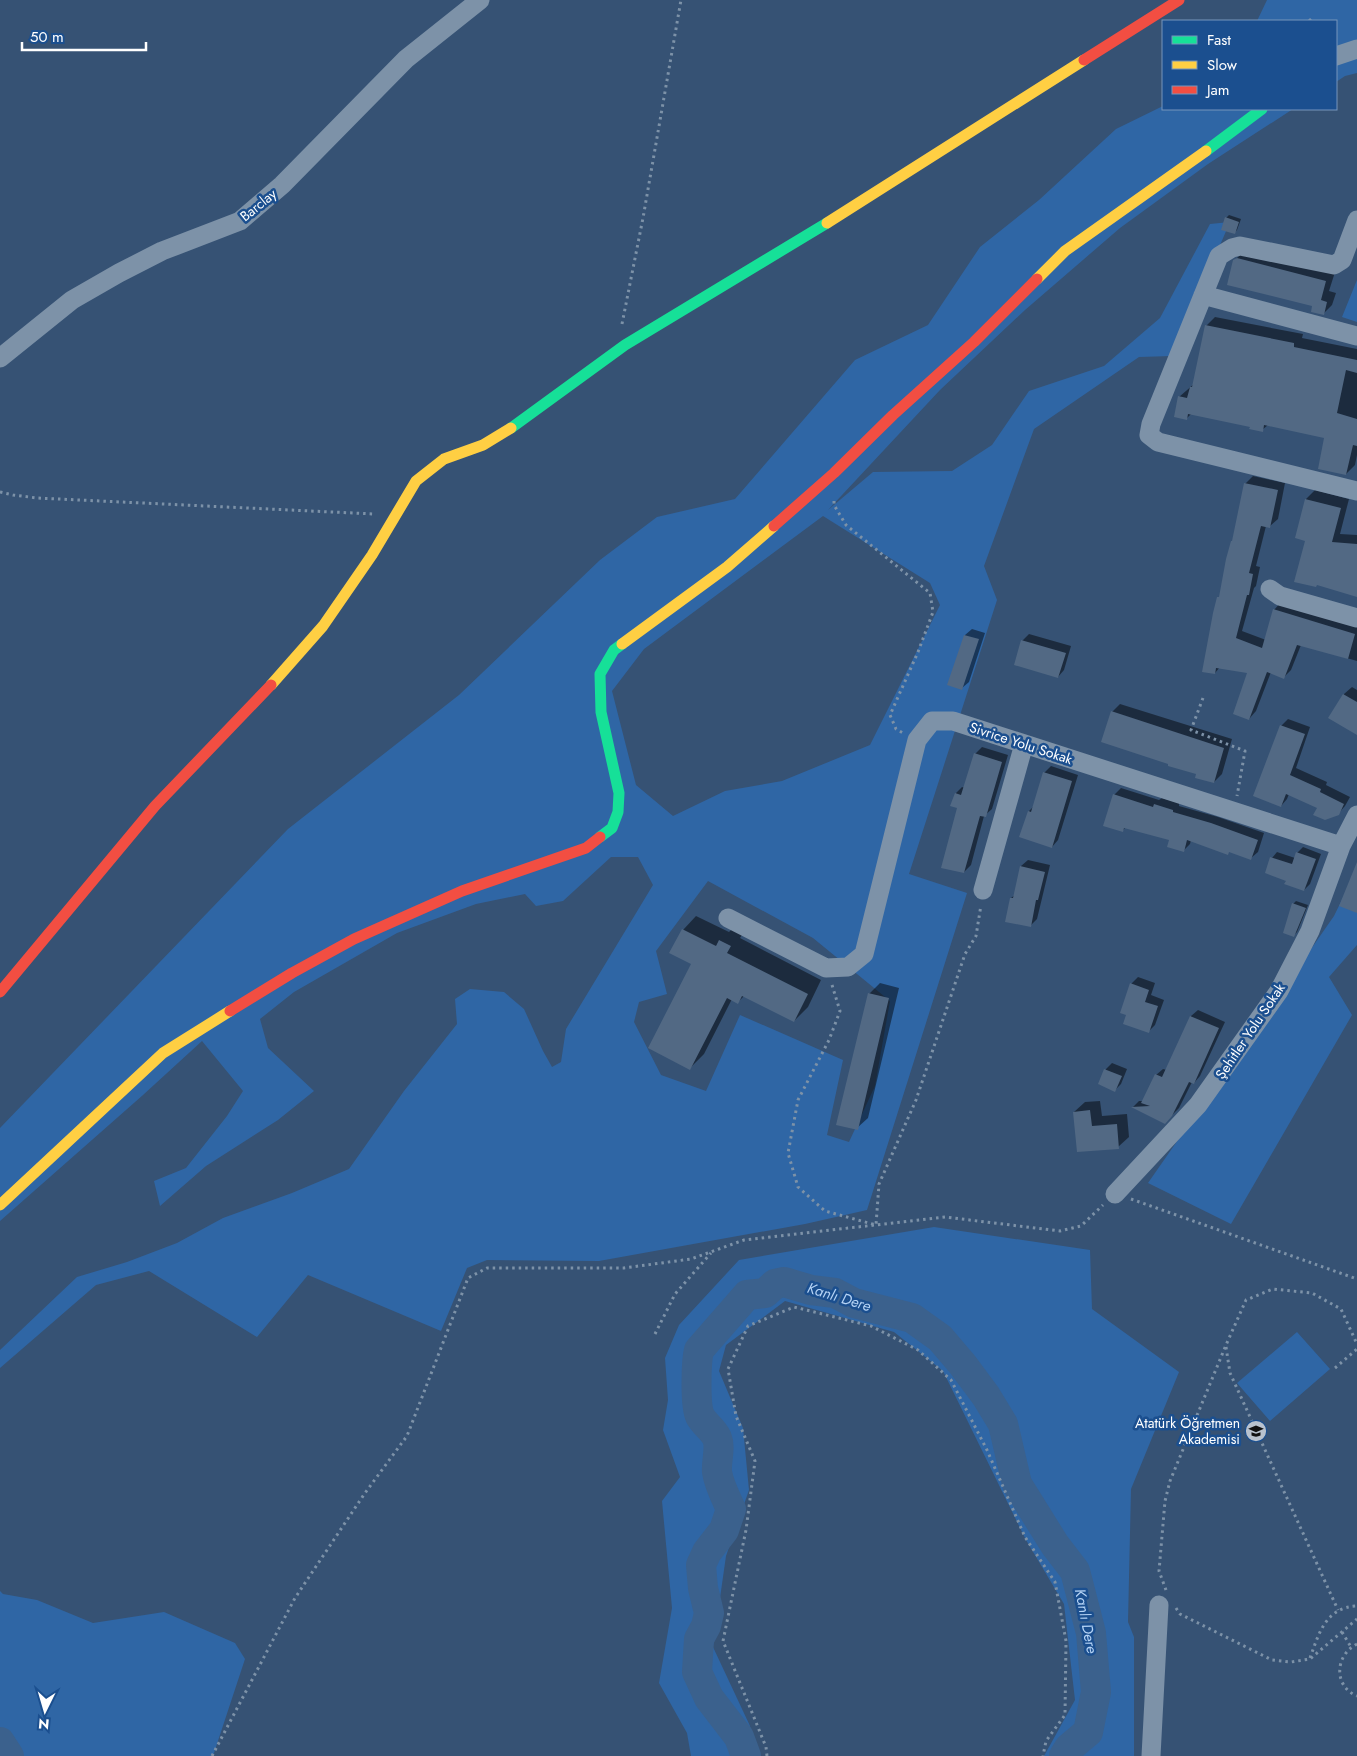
<svg xmlns="http://www.w3.org/2000/svg" width="1357" height="1756" font-family="Jost,sans-serif">
<style>
.green{fill:#2f66a5;fill-rule:evenodd}
.shadow{fill:#0007}
.lines{fill:none;stroke-linecap:round;stroke-linejoin:round}
.river{stroke:#3b618d;stroke-width:30}
.building{fill:#526984}
.path{stroke:#7d92a8;stroke-width:3;stroke-dasharray:2.5 4;stroke-linecap:butt}
.street{stroke:#7d92a8;stroke-width:19}
.fast{stroke:#16e098;stroke-width:11}
.slow{stroke:#ffcf43;stroke-width:11}
.jam{stroke:#f24e42;stroke-width:11}
.labels{text-anchor:middle;dominant-baseline:central;stroke-width:5;stroke-linejoin:round;paint-order:stroke}
.street-label{font-size:14px;fill:#fff;stroke:#1b4f8f}
.poi-label{font-size:14px;fill:#fff;stroke:#1b4f8f;text-anchor:end}
.water-label{font-size:15px;font-style:italic;fill:#b5d3f5;stroke:#1b4f8f}
</style>
<rect width="100%" height="100%" fill="#365274"/>
<path class="green" d="M1267 0H1357V73L1345 76 1336 82V21H1257Z
M1163 106V109H1293L1208 164 1120 228 1025 310 940 390 828 510 873 472 952 471 992 445 1029 391 1104 366 1160 318 1210 224 1230 222 1172 356 1139 357 1034 429 984 566 997 600 909 874 967 893 867 1210 805 1224 599 1261 487 1260 467 1268 441 1331 308 1275 257 1337 149 1271 96 1285 0 1368V1350L77 1277 127 1262 177 1243 223 1218 292 1193 349 1169 404 1091 457 1024 455 999 470 989 504 992 524 1009 543 1051 552 1067 561 1062 566 1029 653 885 638 857H611L563 901 536 906 525 894 476 904 397 933 294 992 260 1019 268 1048 314 1091 278 1120 206 1166 160 1206 154 1181 186 1168 227 1116 243 1091 202 1041 143 1095 0 1221V1128L288 829 459 695 600 560 657 517 735 499 855 360 928 325 980 247 1039 200 1116 129ZM823 516 930 583 940 605 870 745 782 781 725 791 673 816 636 785 612 691 644 649ZM708 881 813 938 890 1001 875 1086 849 1142 827 1135 843 1060 740 1015 706 1091 661 1075 634 1022 639 1002 667 994 656 951Z
M1357 280V322L1342 317Z
M1357 869V945L1329 977 1352 1015 1231 1224 1148 1183 1334 916Z
M934 1227 1090 1250 1092 1309 1179 1372 1131 1489 1128 1622 1134 1637V1756H1044L1075 1700 1064 1604 1026 1540 943 1371 894 1332 785 1301 726 1345 719 1371 743 1428 749 1490 726 1556 713 1647 750 1726 754 1756H691L687 1733 659 1683 672 1608 662 1501 680 1477 663 1430 668 1400 665 1358 679 1325 739 1260Z
M1297 1332 1330 1369 1270 1421 1237 1383Z
M0 1591 3 1594 37 1600 93 1623 164 1612 235 1643 245 1659 213 1756H0Z"/>
<path class="shadow" d="M1229 215 1241 219 1237 230 1234 233 1226 218Z
M1244 251 1335 272 1329 291 1336 293 1332 305 1323 314 1314 305 1234 261Z
M1215 317 1303 334 1302 338 1357 349V455L1355 465 1346 474 1326 437 1268 425 1262 430 1251 426 1192 413 1186 419 1179 397 1194 384 1206 326Z
M1253 476 1285 483 1278 519 1270 526H1266L1256 566 1260 567 1256 586 1254 588 1242 631 1266 640 1274 610 1281 602 1357 625V661L1301 645 1291 670 1284 677 1271 672 1256 711 1249 719V672L1220 667 1215 673 1221 595 1245 484Z
M1315 490 1349 499 1340 534 1357 535V596L1306 540V499Z
M972 629 985 633 969 682 962 688 949 684 965 635Z
M1029 634 1071 646 1064 670 1058 677 1022 641Z
M1352 687 1357 690V734L1330 717 1344 694Z
M1120 704 1232 739 1222 774 1214 782 1198 773 1112 712Z
M1288 719 1310 727 1296 768 1327 782 1326 785 1350 797 1345 806 1338 814 1318 807 1289 794 1287 799 1281 806V726Z
M982 747 1008 755 992 809 984 816 971 865 964 872 956 793 962 787 965 788 975 754Z
M1051 766 1078 775 1058 840 1052 847 1029 811 1034 806 1044 773Z
M1121 788 1159 800 1162 798 1179 803V806L1218 817 1264 833 1258 852 1251 858 1191 840 1190 844 1183 851 1171 839 1126 827 1122 831 1114 795Z
M1303 847 1321 854 1310 884 1304 890 1287 880 1272 858 1277 852 1295 858 1297 853Z
M1028 860 1050 865 1037 919 1030 926 1011 898 1015 895 1021 866Z
M1296 901 1308 905 1297 932 1294 935 1293 904Z
M696 916 729 932 734 927 744 932 740 938 821 980 808 1007 794 1021 744 996 738 1002 732 999 704 1054 690 1068 692 963 683 930Z
M1138 977 1155 983 1151 995 1164 1000 1155 1025 1148 1032 1127 1014 1131 984Z
M880 983 899 988 868 1118 857 1128 869 994Z
M1198 1010 1225 1022 1200 1076 1194 1083 1192 1082 1179 1108 1165 1122 1133 1107 1139 1101H1143L1156 1075 1163 1069 1167 1070 1191 1016Z
M1112 1063 1127 1069 1121 1084 1115 1090 1099 1084 1106 1069Z
M1100 1101 1102 1116 1127 1114 1129 1137 1118 1147 1074 1112 1085 1102Z"/>
<g class="lines">
<path class="river" d="M0 1742 9 1756
M746 1756 739 1737 709 1698 697 1672 699 1639 706 1626 709 1613 703 1588 701 1565 707 1552 724 1530 731 1509C726 1498 719 1485 717 1472 716 1461 721 1448 717 1438 713 1429 704 1424 700 1416 695 1405 696 1362 699 1350L747 1295 765 1293 775 1284 784 1282 811 1290 835 1293 854 1303 912 1318 940 1338 963 1365 986 1396 1003 1424 1017 1484 1055 1545 1075 1571 1091 1633 1096 1692 1088 1732 1069 1748 1064 1756"/>
</g>
<path class="building" d="M1225 217 1239 222 1235 234 1221 230Z
M1237 258 1326 281 1321 300 1327 302 1324 315 1311 312 1312 306 1227 285 1233 260Z
M1205 325 1294 343V347L1357 360V373L1346 370 1337 413 1357 419V446L1353 445 1346 475 1318 469 1324 438 1264 425 1263 432 1249 429 1250 427 1188 414 1187 420 1174 417 1178 396 1187 398 1190 387H1192Z
M1244 483 1278 490 1270 528 1261 526 1249 573 1253 574 1249 595H1247L1236 638 1262 648 1273 609 1355 634 1348 659 1297 645 1284 679 1267 672 1249 720 1233 714 1247 673 1216 668 1215 674 1202 672 1213 613 1217 597H1219L1226 559 1231 541H1232Z
M1305 499 1341 508 1332 542 1357 544V597L1317 585 1316 587 1294 582 1305 541 1295 538Z
M964 635 979 639 962 690 947 685Z
M1021 640 1066 653 1058 678 1014 665Z
M1343 694 1357 702V735L1328 718Z
M1111 711 1224 748 1214 783 1195 778 1196 774 1168 766V764L1101 742Z
M1280 725 1305 734 1290 775 1321 789 1320 792 1344 804 1339 815 1325 820 1313 815 1317 808 1286 794 1281 807 1253 796Z
M974 753 1002 762 986 817 980 816 964 873 941 868 957 808 950 806 955 793 961 795Z
M1043 772 1072 781 1052 848 1019 837 1028 811 1031 812Z
M1113 794 1153 807 1154 804 1173 810V812L1211 823 1258 840 1251 860 1229 852 1228 855 1187 840 1184 852 1167 847 1169 840 1124 828 1123 832 1103 826Z
M1296 852 1316 859 1304 891 1284 884 1286 881 1265 873 1270 857 1292 864Z
M1357 862V913L1339 906Z
M1020 866 1045 872 1038 900H1036L1031 927 1005 922 1010 898H1013Z
M1292 903 1306 908 1294 937 1283 933Z
M682 929 716 946 719 940 731 946 727 953 808 994 794 1022 742 996 738 1004 727 998 690 1070 648 1048 691 964 669 953Z
M1130 983 1149 990 1145 1002 1158 1006 1149 1033 1123 1024 1126 1015 1120 1013Z
M868 993 889 998 858 1130 836 1125Z
M1190 1016 1219 1028 1194 1084 1189 1082 1172 1116 1165 1124 1131 1107 1150 1106 1141 1103 1155 1074 1162 1077Z
M1104 1069 1122 1076 1115 1092 1098 1084Z
M1090 1110 1092 1126 1117 1124 1119 1149 1077 1152 1073 1112Z"/>
<g class="lines">
<path class="path" d="M1309 19 1311 21
M622 324 643 218 681 0
M0 492 13 495 37 498 374 514
M834 501V505L846 525 930 593 933 612 918 652 890 715 896 729 903 733
M1203 698 1191 730 1245 751 1237 796
M832 985 840 1011 829 1040 798 1100 788 1153 798 1187 825 1211 876 1225 879 1184 916 1100 965 954 976 936 981 905
M1131 1199 1357 1279
M655 1334 675 1294 711 1253
M1226 1347 1230 1373 1338 1610
M1335 1368 1357 1349
M1166 1590 1159 1571 1165 1501 1170 1481 1226 1345 1246 1300 1273 1289 1312 1293 1341 1309 1357 1344
M1176 1608 1180 1614 1272 1660 1291 1662 1310 1659 1357 1619
M1342 1632 1351 1647
M1357 1644C1335 1655 1333 1686 1357 1696
M1310 1658C1319 1633 1326 1607 1357 1606
M212 1756 295 1598 365 1493 407 1436 468 1278 487 1268H624L691 1259 744 1240 945 1217 1060 1231 1081 1226 1103 1205
M767 1756 766 1747 723 1641 746 1530 755 1461 736 1416 728 1369 748 1326 794 1307 871 1326 918 1350 951 1380 987 1450 1025 1537 1055 1582 1066 1641 1065 1715 1046 1741 1043 1756"/>
<path class="street" d="M1336 56 1357 49
M1357 220 1342 260 1334 265 1240 246 1232 248 1219 256 1151 424 1149 435 1158 442 1357 491
M1203 295 1357 336
M0 358 72 300 119 273 162 251 240 221 282 185 406 59 480 0
M1270 589 1280 596 1357 618
M983 890 1024 744
M728 918 826 968 848 967 864 954 917 740 932 721H953L1341 846
M1115 1194 1198 1105 1279 991 1310 931 1341 846 1357 815
M1151 1756 1159 1605"/>
<path class="fast" d="M1206 151 1262 109
M511 428 625 345 827 223
M600 837 612 828 618 812 619 793 601 712 600 674 614 650 622 644"/>
<path class="slow" d="M827 223 1084 60
M1037 279 1065 251 1206 151
M622 644 727 567 774 526
M271 685 323 626 372 555 416 481 444 459 483 445 511 428
M0 1205 163 1053 230 1011"/>
<path class="jam" d="M1084 60 1179 0
M774 526 834 473 893 415 974 342 1037 279
M0 992 155 806 271 685
M230 1011 292 973 354 939 462 891 586 848 600 837"/>
</g>
<defs>
<g id="university-disc" transform="scale(1.125)"><circle r="9.5" fill="#b9c2ce" stroke="#1b4f8f"/><path d="M0-5L7-2L0 1L-7-2ZM-4 1L0 2.5L4 1V4Q0 6-4 4Z" fill="#111"/></g>
</defs>
<g fill-rule="evenodd">
<use href="#university-disc" x="1256" y="1431"/>
</g>
<g class="labels">
<g class="street-label">
<text transform="translate(258 205) rotate(-39)">Barclay</text>
<text transform="translate(1021 743) rotate(18)">Sivrice Yolu Sokak</text>
<text transform="translate(1250 1031) rotate(-56)">Şehitler Yolu Sokak</text>
</g>
<g class="poi-label">
<text x="1240" y="1423">Atatürk Öğretmen<tspan x="1240" dy="16">Akademisi</tspan></text>
</g>
<g class="water-label">
<text transform="translate(839 1297) rotate(17)">Kanlı Dere</text>
<text transform="translate(1086 1621) rotate(79)">Kanlı Dere</text>
</g>
</g>
<rect x="1162" y="20" width="175" height="90" fill="#1b4f8f" stroke="#7695bc"/>
<rect x="1172" y="36" width="25" height="8" fill="#16e098" stroke="#7695bc"/>
<text x="1207" y="45" font-size="15" fill="#ffffff">Fast</text>
<rect x="1172" y="61" width="25" height="8" fill="#ffcf43" stroke="#7695bc"/>
<text x="1207" y="70" font-size="15" fill="#ffffff">Slow</text>
<rect x="1172" y="86" width="25" height="8" fill="#f24e42" stroke="#7695bc"/>
<text x="1207" y="95" font-size="15" fill="#ffffff">Jam</text>
<g transform="translate(45 1711) rotate(185)" stroke="#1b4f8f" stroke-width="4" paint-order="stroke">
<path d="M0-4L9 19L0 12L-9 19Z" fill="#ffffff"/>
<text y="-8" font-size="14" font-weight="bold" text-anchor="middle" fill="#ffffff">N</text>
</g>
<path d="M22 42v8h124v-8" fill="none" stroke="#ffffff" stroke-width="2.5"/>
<text x="30" y="42" font-size="15" fill="#ffffff" stroke="#1b4f8f" stroke-width="4" paint-order="stroke">50 m</text>
</svg>
